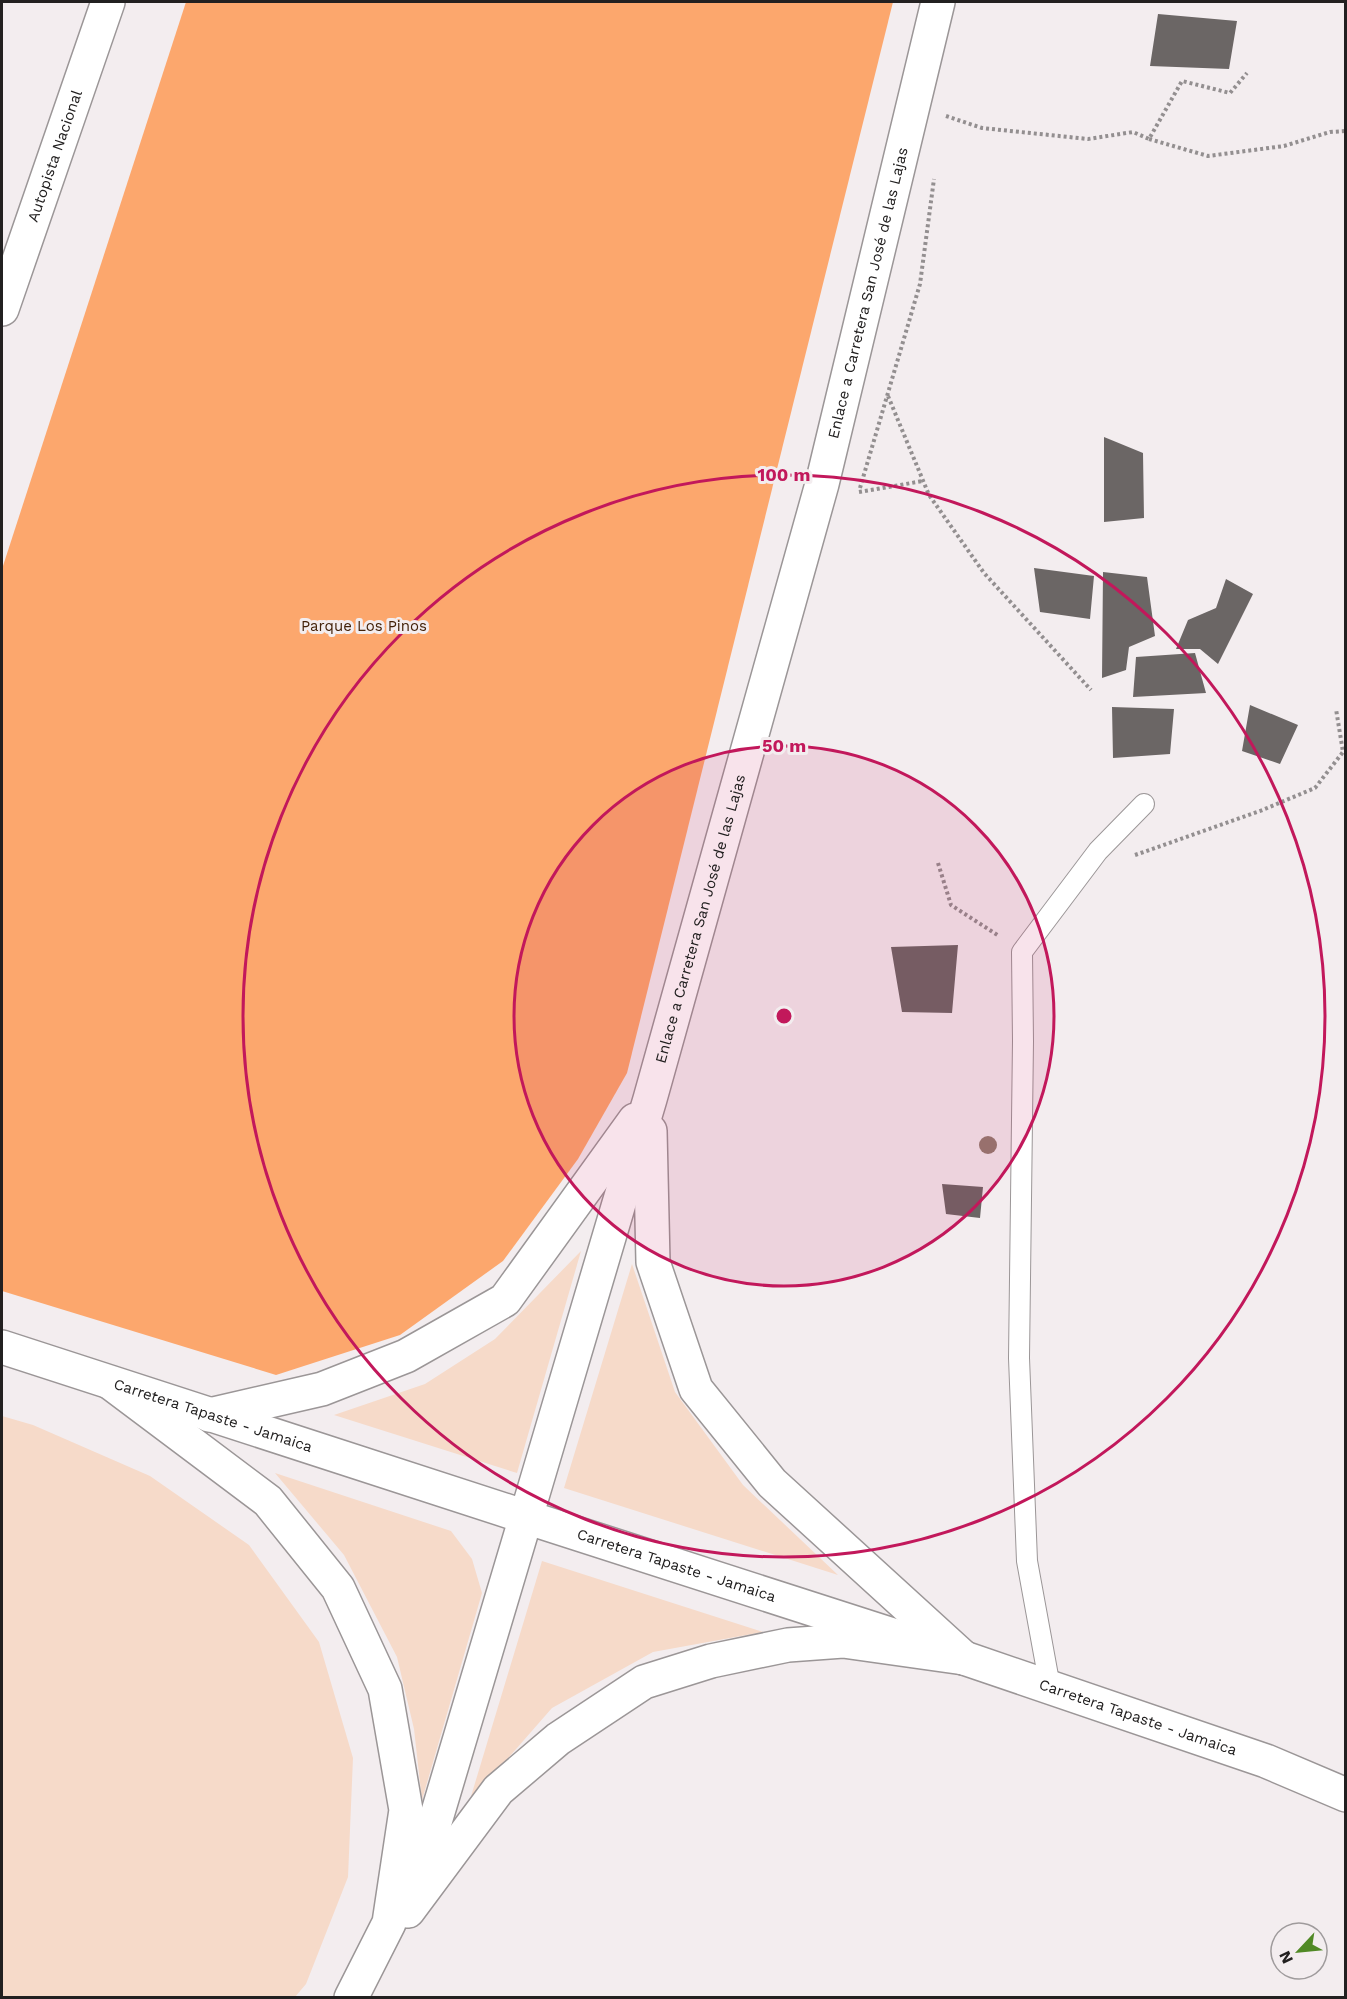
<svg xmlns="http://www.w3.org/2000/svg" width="1347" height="1999" font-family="'Work Sans',sans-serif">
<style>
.green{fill:#f6dac9}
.forest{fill:#fca76d}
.building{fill:#6b6665}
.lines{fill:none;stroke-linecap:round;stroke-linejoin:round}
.service-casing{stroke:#9b9697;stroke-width:22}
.secondary-casing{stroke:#9b9697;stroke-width:36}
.primary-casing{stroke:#9b9697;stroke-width:36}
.motorway-casing{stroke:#9b9697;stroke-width:36}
.path{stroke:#938f90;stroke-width:4;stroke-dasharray:3 3;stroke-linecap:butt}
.service{stroke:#fff;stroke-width:20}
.secondary{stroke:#fff;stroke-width:33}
.primary{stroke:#fff;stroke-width:33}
.motorway{stroke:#fff;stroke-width:33}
.tree{fill:#927d70}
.ring{fill:none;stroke:#c2185b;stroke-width:3}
.labels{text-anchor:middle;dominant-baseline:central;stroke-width:6;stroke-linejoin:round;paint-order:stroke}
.street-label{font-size:15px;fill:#222020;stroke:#f3edef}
.park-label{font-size:15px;fill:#422108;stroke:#f3edef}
.centre{fill:#c2185b;stroke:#f3edef;stroke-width:3}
.ring-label{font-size:18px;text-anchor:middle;font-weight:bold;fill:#c2185b;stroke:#f3edef;stroke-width:6;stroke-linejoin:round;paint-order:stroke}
</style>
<rect width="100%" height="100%" fill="#f3edef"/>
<path class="green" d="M581 1251 517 1473 334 1415 425 1384 495 1339Z
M632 1264 675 1392 743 1485 838 1575 564 1488Z
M2 1416 33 1425 150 1476 249 1545 319 1642 353 1758 348 1877 306 1984 295 1997H2Z
M275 1473 451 1531 472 1559 482 1593 422 1800 414 1729 397 1657 344 1555Z
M542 1561 763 1632 653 1652 552 1708 469 1803Z"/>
<path class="forest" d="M186 2H893L627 1073 578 1159 503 1261 400 1335 276 1375 2 1291V569Z"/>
<path class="building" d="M1158 14 1237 21 1229 69 1150 66Z
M1104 437 1143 453 1144 518 1104 522Z
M1034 568 1094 576 1090 619 1040 612Z
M1103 572 1147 577 1155 636 1129 647 1126 670 1102 678Z
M1226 579 1253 594 1218 664 1200 649H1176L1188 620 1216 608Z
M1195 653 1206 693 1133 697 1136 657Z
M1250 705 1298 725 1280 764 1242 751Z
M1112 707 1174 709 1170 754 1113 758Z
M958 945 952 1013 902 1012 891 947Z
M942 1184 983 1187 980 1218 946 1214Z"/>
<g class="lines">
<g class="service-casing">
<path id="service" d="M1050 1687 1027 1561 1019 1358 1023 1041 1022 952 1098 851 1144 804"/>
</g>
<g class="secondary-casing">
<g id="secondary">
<path id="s1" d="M526 1517 964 1658 1266 1761 1346 1795"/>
</g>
</g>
<g class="primary-casing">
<g id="primary">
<path d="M650 1131 653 1262 696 1389 772 1483 964 1658"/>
<path id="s2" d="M2 1347 526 1517 650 1099 822 484 938 2"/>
<path d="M209 1415 322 1389 406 1356 505 1300 635 1120"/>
</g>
</g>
<g class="motorway-casing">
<g id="motorway">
<path id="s3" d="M2 309 108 2"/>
<path d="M111 1383 268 1501 338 1588 385 1689 406 1810 389 1923 351 1998"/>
<path d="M415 1889 526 1517"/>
<path d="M408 1911 498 1790 558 1739 644 1682 711 1661 788 1645 843 1641 964 1658"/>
</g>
</g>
<path class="path" d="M946 116 982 128 1088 139 1133 132 1149 139 1182 81 1230 93 1247 73
M1149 139 1208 156 1284 146 1330 132 1346 131
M888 396 929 495 984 573 1091 690
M860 488 920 284 934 179
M859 492 923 481
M1135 855 1260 811 1315 788 1343 752 1336 709
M938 863 951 905 999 936"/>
<use href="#service" class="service"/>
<use href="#secondary" class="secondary"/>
<use href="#primary" class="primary"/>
<use href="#motorway" class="motorway"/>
</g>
<circle class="tree" cx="988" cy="1145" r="9"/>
<circle cx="784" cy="1016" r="270" fill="#c2185b" fill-opacity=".12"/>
<g class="ring">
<circle cx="784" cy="1016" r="270"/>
<circle cx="784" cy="1016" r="541"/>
</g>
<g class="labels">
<g class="street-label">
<text stroke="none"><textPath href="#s3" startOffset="162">Autopista Nacional</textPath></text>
<text stroke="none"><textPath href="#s2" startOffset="1822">Enlace a Carretera San José de las Lajas</textPath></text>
<text stroke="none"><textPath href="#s2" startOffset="1174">Enlace a Carretera San José de las Lajas</textPath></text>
<text stroke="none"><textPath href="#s2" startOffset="222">Carretera Tapaste - Jamaica</textPath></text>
<text stroke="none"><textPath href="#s1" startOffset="158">Carretera Tapaste - Jamaica</textPath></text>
<text stroke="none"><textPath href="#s1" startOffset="644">Carretera Tapaste - Jamaica</textPath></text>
</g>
<g class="park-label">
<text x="364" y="626">Parque Los Pinos</text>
</g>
</g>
<circle cx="784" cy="1016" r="9" class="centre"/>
<g class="ring-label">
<text x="784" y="481">100 m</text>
<text x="784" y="752">50 m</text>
</g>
<rect width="1347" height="1999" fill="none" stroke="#222020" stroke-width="6"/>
<g transform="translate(1299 1951) rotate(244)"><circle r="28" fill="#f3edef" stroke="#9f9b9c" stroke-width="1.5"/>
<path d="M0-4.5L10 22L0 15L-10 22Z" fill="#508925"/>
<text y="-9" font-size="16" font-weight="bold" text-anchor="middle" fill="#222020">N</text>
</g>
</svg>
